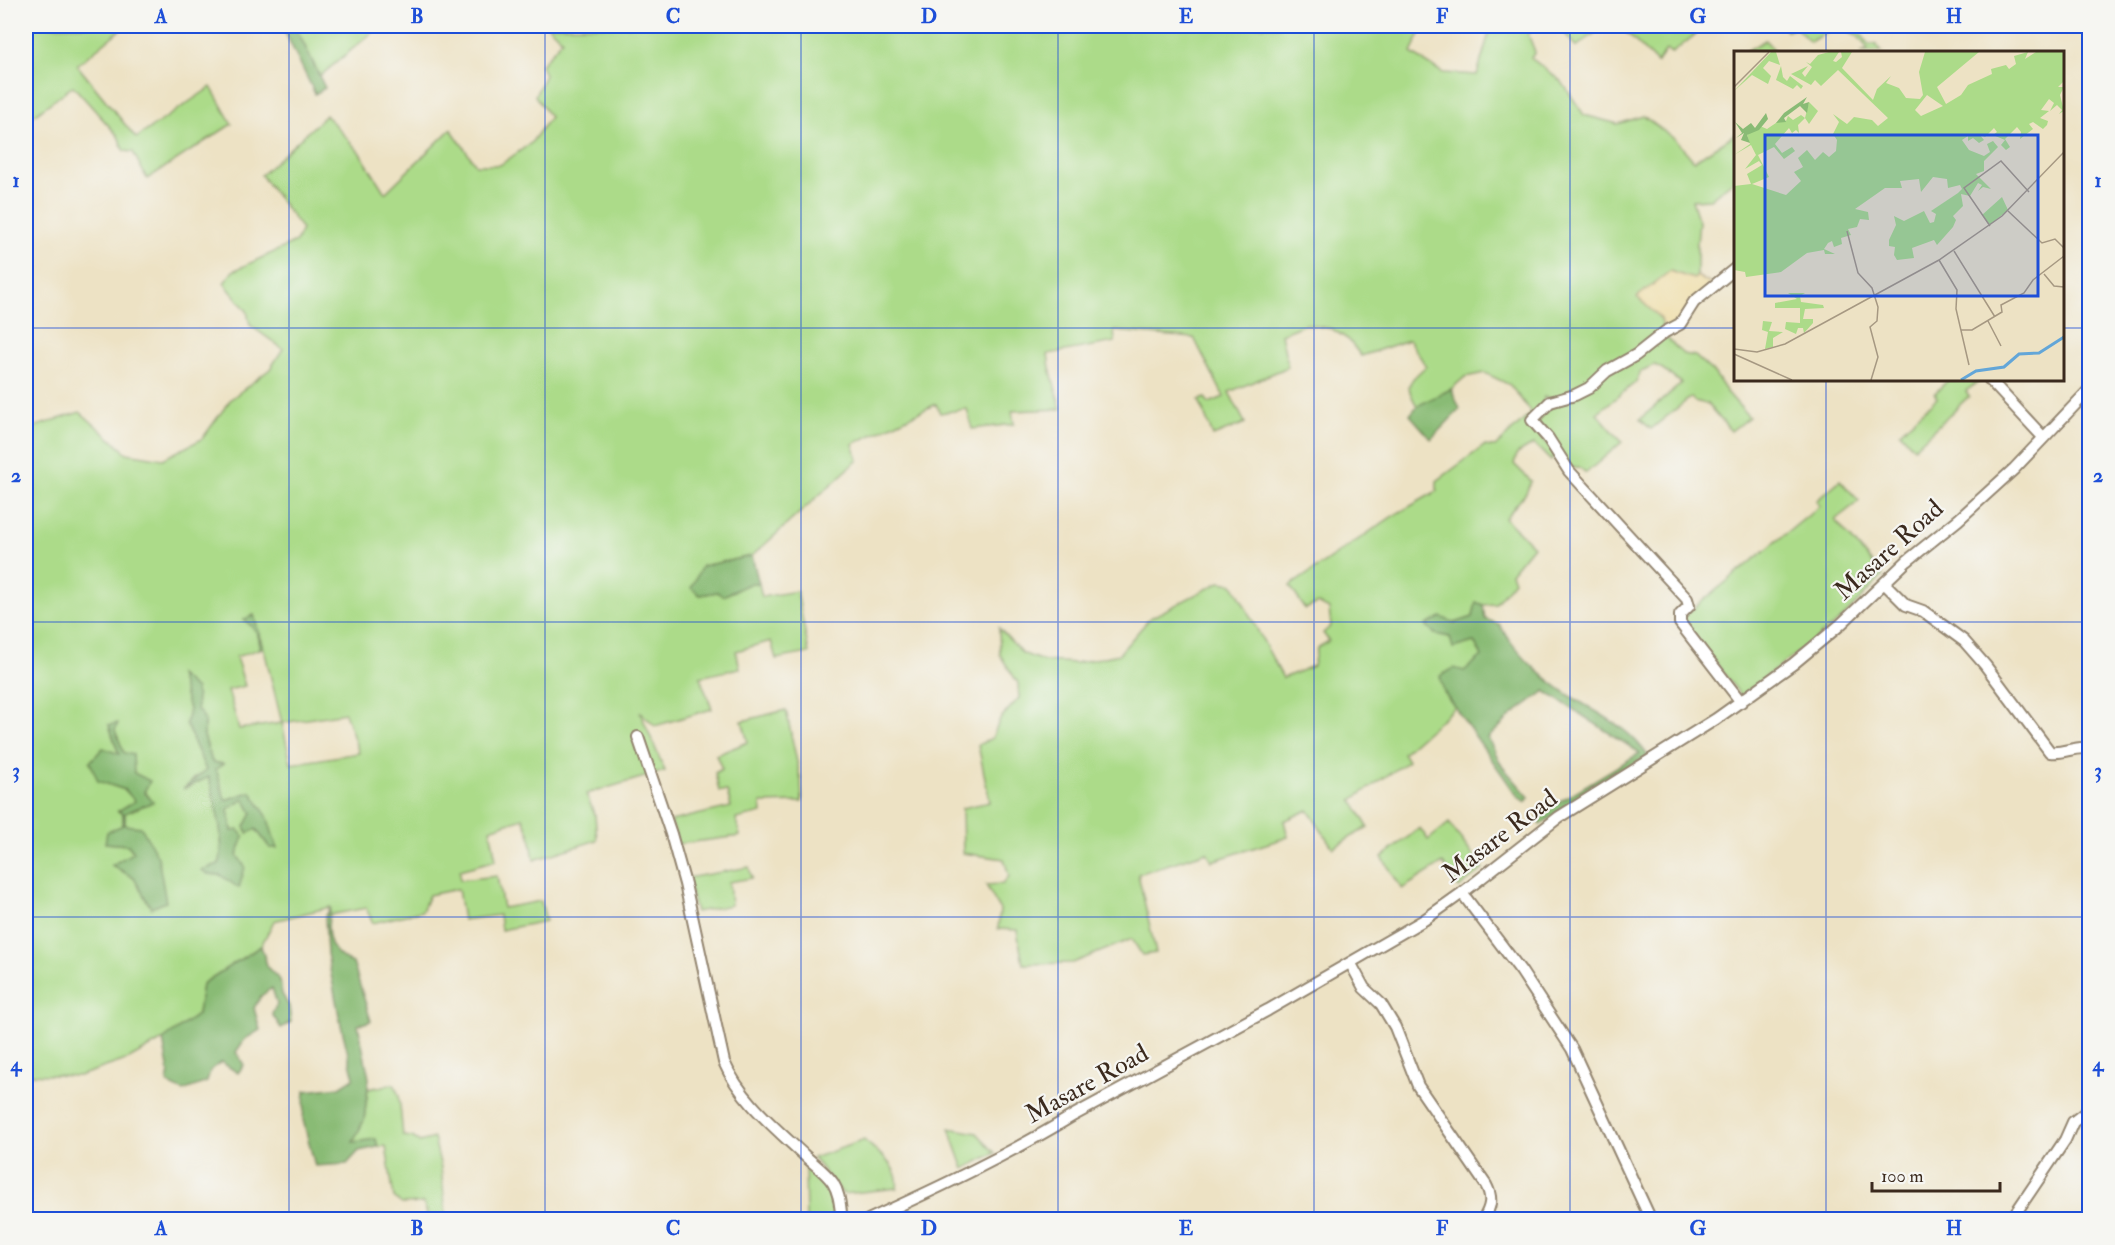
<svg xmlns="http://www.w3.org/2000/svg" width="2115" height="1245" font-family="'IM FELL Double Pica',serif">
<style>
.green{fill:#acdb89;stroke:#748254;stroke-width:1.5;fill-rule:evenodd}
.forest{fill:#89bb75;stroke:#62724a;stroke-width:1.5}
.sand{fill:#eeda9e;stroke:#94825e;stroke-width:1.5}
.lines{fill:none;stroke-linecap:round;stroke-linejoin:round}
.minor-casing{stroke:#948671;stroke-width:14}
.minor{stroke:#fff;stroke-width:10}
.grid{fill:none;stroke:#1d4ed8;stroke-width:1.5;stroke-opacity:0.55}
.labels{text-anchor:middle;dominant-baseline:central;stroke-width:4.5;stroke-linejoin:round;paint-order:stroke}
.street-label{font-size:26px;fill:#3b2a1e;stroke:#f6f6f2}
.inset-river{fill:none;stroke:#63a6d8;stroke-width:3}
.inset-road{fill:none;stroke:#a69882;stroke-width:1.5}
.view{fill:#1d4ed8;fill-opacity:0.15;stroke:#1d4ed8;stroke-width:3}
.inset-edge{fill:none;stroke:#3b2a1e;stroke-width:3}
.neatline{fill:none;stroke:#1d4ed8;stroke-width:2}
.grid-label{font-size:20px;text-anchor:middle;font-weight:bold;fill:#1d4ed8}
</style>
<rect width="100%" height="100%" fill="#f6f6f2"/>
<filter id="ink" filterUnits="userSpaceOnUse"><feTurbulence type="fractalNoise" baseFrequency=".0167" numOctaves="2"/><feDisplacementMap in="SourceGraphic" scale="12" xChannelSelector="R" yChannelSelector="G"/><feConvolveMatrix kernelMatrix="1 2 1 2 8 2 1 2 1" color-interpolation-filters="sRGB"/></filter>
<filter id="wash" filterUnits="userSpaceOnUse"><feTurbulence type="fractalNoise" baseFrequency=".008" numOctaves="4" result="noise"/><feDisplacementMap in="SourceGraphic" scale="24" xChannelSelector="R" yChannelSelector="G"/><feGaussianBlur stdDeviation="1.35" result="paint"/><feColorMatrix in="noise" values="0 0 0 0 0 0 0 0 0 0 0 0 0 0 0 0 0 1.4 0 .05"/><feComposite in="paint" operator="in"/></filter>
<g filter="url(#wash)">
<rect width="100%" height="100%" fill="#ede2c4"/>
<path class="green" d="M26 26H125L77 65 136 138 211 87 232 124 147 179 133 152 124 151 118 136 73 86 26 121Z
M295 26H380L320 76Z
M548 26H1411L1422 30 1411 53 1443 73 1477 75 1491 26H1539L1528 34 1535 52 1531 58 1562 82 1584 115 1618 124 1643 116 1676 140 1694 161 1735 134V179L1710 199 1692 200 1699 222 1697 243V276L1661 319 1665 336 1683 354 1695 356 1715 374 1726 391 1749 417 1731 431 1707 404 1694 401 1691 397 1651 429 1640 419 1682 383C1670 378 1668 369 1654 365L1641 371 1636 382 1597 413 1622 442 1586 473 1579 467 1571 468 1539 424 1538 418 1557 402 1544 397 1543 404 1529 419 1555 455 1551 461 1534 444 1517 454 1514 464 1531 481 1526 493 1505 518 1533 546 1511 573 1514 581 1495 604 1483 605 1476 602 1473 617 1455 623 1435 634 1474 642 1483 656 1464 671 1444 692 1455 707 1403 753 1408 761 1352 800 1368 827 1333 848 1308 810 1284 821 1288 837 1212 861 1207 852 1138 874 1156 953 1142 955 1132 939 1073 963 1023 964 1017 930 998 929 1000 910 986 885 1003 884 1009 876 1004 859 963 853 962 808 990 802 978 745 992 738 1000 719 1019 698 1018 683 1000 655 999 628 1022 653 1043 661 1076 663 1119 654 1150 618 1220 582 1233 584 1283 678 1313 666 1317 648 1329 641 1323 633 1331 626 1329 609 1318 603 1305 609 1290 586 1393 516 1437 491V481L1484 446 1495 447 1528 416 1530 411 1510 385 1485 373 1465 377 1451 389 1417 406C1403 383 1409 383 1426 366L1409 340 1361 356 1349 340 1332 329 1305 324 1281 334 1288 367 1229 392 1245 423 1213 436 1199 400 1205 398 1209 403 1224 397 1194 338 1114 331 1115 342 1048 354 1050 368 1061 409 1012 411 1014 424 972 429 967 409 940 413 936 404 853 444 858 460 752 556 702 566 700 595 717 592 723 596 751 583 759 584 762 597 797 591 809 653 776 659 771 641 736 651 740 668 700 677 712 709 655 726 640 712 665 771 586 794 595 815 597 840 534 860 530 835 523 818 490 829 496 860 460 870V880L497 876 503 908 541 901 546 921 501 930 499 915 463 920 458 889 429 895 422 911 373 923 366 908 329 915 330 907 274 921 261 946 202 984 198 1014 163 1040 129 1059 79 1076 26 1074V425L31 428 80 412 127 453 163 459 202 439 231 399 270 369 283 349 250 325 247 311 224 283 233 271 296 242 302 229 261 175 326 115 360 153 385 193 451 129 476 165H500L531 143 550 117 535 96 545 75 541 65 562 40ZM253 615 262 641 282 723 239 729 228 690 245 686 236 657 259 649C262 636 255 628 244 620ZM180 676 196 689 197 709 204 718V736L212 762 223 764 216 769 225 800 251 792 270 848 256 829 248 833 245 827 252 813 244 799 228 809 237 855 220 875 208 874 202 870 219 864C227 840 214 801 209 776L186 788 193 779 206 770 186 724 189 709ZM345 713 359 753 291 764 282 723ZM109 725C119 733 119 744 125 755 133 771 141 788 153 802L125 813V825L151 907 134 878 113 866 134 853 128 845 106 843 123 825V814L118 811 136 801 125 790 98 781 119 755Z
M1570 26H1604L1576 47 1564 32Z
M1620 26H1689L1696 34 1672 53 1666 50 1657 63Z
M1783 26H1866L1859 31 1869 45 1875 44 1882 52H1863L1868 49 1857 35 1836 26 1810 42 1796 28 1786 31Z
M1765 40 1776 52H1745Z
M1948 380H1981L1966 391 1969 396 1914 448 1900 432 1937 398 1935 393Z
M1840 480 1859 501 1835 520 1883 576 1840 620 1741 696 1685 623 1684 616 1820 506 1816 501Z
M786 710 801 781 802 802 761 803 762 813 736 819 740 836 678 844 671 821 731 807 727 791H719L715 773 722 769 716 755 748 742 742 721Z
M1449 823 1483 869 1459 888 1443 863 1402 889 1382 857 1420 828 1428 840Z
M749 867 752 878 729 882 731 905 696 912 687 878Z
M394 1084 399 1096 403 1136 412 1137 420 1142 434 1138 441 1168 446 1214 428 1216 423 1203 402 1204 394 1198 386 1146 378 1147 375 1139 353 1143 364 1120 368 1089Z
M949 1128 977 1133 995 1153 964 1169Z
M864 1140C877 1152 901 1167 897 1188L843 1194 813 1158Z
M805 1162C828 1183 833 1187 837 1219H806Z
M312 1217 311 1220 204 1219Z"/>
<path class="forest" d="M282 26H295L325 88 315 94Z
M1451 389 1460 409 1431 439 1410 415 1417 406Z
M752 556 759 584 751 583 723 596 717 592 700 595 691 588 702 566Z
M1476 602 1483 605 1485 619 1499 624C1518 658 1553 687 1587 706 1611 720 1633 733 1648 756L1598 785 1540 825 1537 815 1640 753 1545 691 1512 715 1488 738 1502 766 1529 797 1526 802 1518 797 1444 692 1440 676 1454 668 1464 671 1482 656 1474 642 1453 648 1450 637 1435 634 1426 625 1441 617 1455 623 1473 617Z
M254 615 263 648 259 649C262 636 254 627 244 620Z
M179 675 196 689 197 709 204 718V736L212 762 223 764 216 769 225 800 251 792 267 816 277 848H270L256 829 248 833 245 827 252 813 244 799 228 809 232 831 238 830 244 837 237 855 245 867 239 888 220 875 208 874 202 870 219 864C227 841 214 801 209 777L183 789 206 770 186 724 189 709Z
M118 723 115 730 124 753 133 754 134 773 150 781 144 792 153 802 125 813V825L141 827 158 857 166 902 151 908 134 878 112 865 134 852 128 845 105 843 107 832 123 825V814L118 811 135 801 125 790 98 781 90 762 103 748 119 754 109 725Z
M331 907C325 931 327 954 353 963L371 1021 358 1025 369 1078 364 1120 353 1142 376 1139 378 1147 359 1151 347 1164 315 1166 303 1120 305 1091 340 1087 354 1078 340 1021 327 954 325 917Z
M261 946 268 968 280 980 282 994 289 1006 291 1022 281 1028 272 1014 277 1004 272 988 261 996 254 1008 260 1030 245 1039 236 1052 244 1065 238 1073 221 1062 210 1071 207 1082 183 1091 167 1083 169 1072 163 1040 198 1014 202 984Z"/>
<path class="sand" d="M1670 271 1694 279 1697 276 1709 283 1713 292 1665 336 1661 319 1637 297Z"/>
</g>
<g filter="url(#ink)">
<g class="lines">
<g class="minor-casing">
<path id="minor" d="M1736 268 1694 302 1680 324 1665 332 1636 355 1607 371 1589 388 1575 395 1550 402 1532 420 1548 438 1569 471 1687 599 1689 606 1680 615V623L1741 702
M1990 380 2043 437
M1884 583 1906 605 1923 611 1964 641 1985 665 2050 752C2064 754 2076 745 2090 749
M638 737 671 834 685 884 724 1062C740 1099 773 1126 803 1154 812 1163 826 1172 833 1183 840 1194 840 1207 842 1220
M1462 893 1521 971 1572 1049 1651 1220
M1351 964 1364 988 1381 1004 1395 1027 1418 1086 1486 1185C1493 1198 1491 1207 1483 1220
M868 1220C938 1188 1008 1155 1074 1115L1268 1010 1424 920 1462 893 1559 817 1716 719 1793 664 1840 625 1907 561 1958 520 2014 469 2090 389
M2011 1220 2065 1140 2073 1122 2090 1109"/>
</g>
<use href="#minor" class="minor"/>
</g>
</g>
<path class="grid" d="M289 26V1220M545 26V1220M801 26V1220M1058 26V1220M1314 26V1220M1570 26V1220M1826 26V52M26 328H1736M2062 328H2090M1826 380V1220M26 622H2090M26 917H2090"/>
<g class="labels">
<g class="street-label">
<text transform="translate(1889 550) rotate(-42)">Masare Road</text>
<text transform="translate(1500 836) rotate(-37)">Masare Road</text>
<text transform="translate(1087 1084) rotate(-29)">Masare Road</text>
</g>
</g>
<g transform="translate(1734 51)">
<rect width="330" height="330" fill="#ede2c4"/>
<path d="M37 1H42L46 14 35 10 29 17 37 25 34 33 18 24 0 40ZM95 1H105L99 10 102 11 108 6 107 1H118L108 17 139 49 143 38 157 25 152 32 165 37 172 47 186 48 189 44 185 21 191 1H245L203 36 212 53 227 44 234 34 258 23 257 18 272 14 275 18 282 13 280 5 294 1 291 8 302 1H330V30L324 36H330L326 44 330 60 325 63 328 59 323 54 316 60 320 52 315 48 307 59 315 60 306 67 314 70 313 74 309 78 299 71 295 73 299 78 286 88 287 81 283 76 271 88 276 96 272 99 267 94 271 89 259 84 263 81 260 77 251 86 246 84 250 89 245 92 239 87 234 90V85L228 89 235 99 250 105 256 101 253 93 259 90 264 96 250 110V120L242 123 257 138 249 136 244 140 248 134 244 132 236 145 227 143 229 155 219 165 222 169 219 176 203 194 200 189 178 197 180 207 163 209 160 204 161 196 155 195V189L162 174 160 165 170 170 190 160 196 172 200 171 202 163 197 160 224 142 228 138 226 134 214 137 213 128 199 126 187 141 185 128 166 130 168 137H151L121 158 134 161 135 169 126 168 123 176 114 178 117 184 107 187 108 193 100 196 98 190 94 192 90 198 101 203H91L90 199 73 202 47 221 12 226 11 221 0 219V135L17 133 13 123 28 114 25 110 11 118 22 104 17 94 0 104 16 93 13 84 26 75 33 78 48 68 52 70 54 65 59 69 67 64 71 67 75 51 84 60 75 73 71 67 64 74 65 82 62 79 58 82 55 77 41 93 48 102 58 96 61 100 50 108 40 96 24 104 35 126 18 133 52 144 67 130 60 121 69 116 64 107 73 99 81 109 89 101 95 106 102 100 103 89 99 83 105 71 99 63 113 73 120 66 138 69 144 75 154 67 104 19 87 35 81 29 77 34 57 23 74 15 68 22 71 26 78 16 72 11 76 13 84 4ZM193 44 209 55 187 65 181 59ZM47 15 49 26 53 30 56 25 69 35 67 38 63 34 59 38 42 29ZM268 146 274 159 256 174 248 164ZM54 242H71L66 245 67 251 89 254 90 257 71 258 69 268H79V272L70 282 69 277H64L62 283 51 278 52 271 66 272V257H41V252L63 248ZM29 270 38 271 35 280 49 281 39 287V296L31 298 34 281 28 279Z" fill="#acdb89" fill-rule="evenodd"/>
<path d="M73 46 69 53 75 51 73 62 66 55 50 67 52 71 42 72 50 62ZM32 62 34 68 25 79 13 84 16 92 7 89 10 82 2 87 8 82 1 71 9 78 17 72 21 77Z" fill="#89bb75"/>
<path class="inset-river" d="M227 329 242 320 270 316 285 303 305 302 330 286"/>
<path class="inset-road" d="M0 36 35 1M274 160 308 192 321 188 330 197M256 175 230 137 267 110 295 141M113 180 124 222 138 237 144 256 143 270 136 276 144 306 137 329M220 200 261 266M205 209 223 239 222 258 235 314M310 223 320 235 330 236M254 270 267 295M227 279H238L268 261 267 254 290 242 299 229 330 205M0 298 23 301 51 293 205 209 268 165 330 101M0 303 58 329"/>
<path class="view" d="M31 84H304V245H31Z"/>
<rect width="330" height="330" class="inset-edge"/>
</g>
<rect width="2115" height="1245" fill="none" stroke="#f6f6f2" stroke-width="66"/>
<path d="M1872 1182v9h128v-9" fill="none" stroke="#3b2a1e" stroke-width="3"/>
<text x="1881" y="1182" font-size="18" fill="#3b2a1e" stroke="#f6f6f2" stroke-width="4.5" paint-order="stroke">100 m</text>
<rect x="33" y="33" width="2049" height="1179" class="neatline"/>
<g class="grid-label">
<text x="161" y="23">A</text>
<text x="417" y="23">B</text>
<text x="673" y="23">C</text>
<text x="929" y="23">D</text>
<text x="1186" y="23">E</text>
<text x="1442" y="23">F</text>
<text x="1698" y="23">G</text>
<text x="1954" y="23">H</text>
<text x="16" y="187">1</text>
<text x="2098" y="187">1</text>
<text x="16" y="482">2</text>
<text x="2098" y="482">2</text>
<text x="16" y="777">3</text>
<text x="2098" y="777">3</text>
<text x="16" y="1071">4</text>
<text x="2098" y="1071">4</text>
<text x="161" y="1235">A</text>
<text x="417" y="1235">B</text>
<text x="673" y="1235">C</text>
<text x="929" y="1235">D</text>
<text x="1186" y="1235">E</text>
<text x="1442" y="1235">F</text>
<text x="1698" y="1235">G</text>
<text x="1954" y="1235">H</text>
</g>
</svg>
